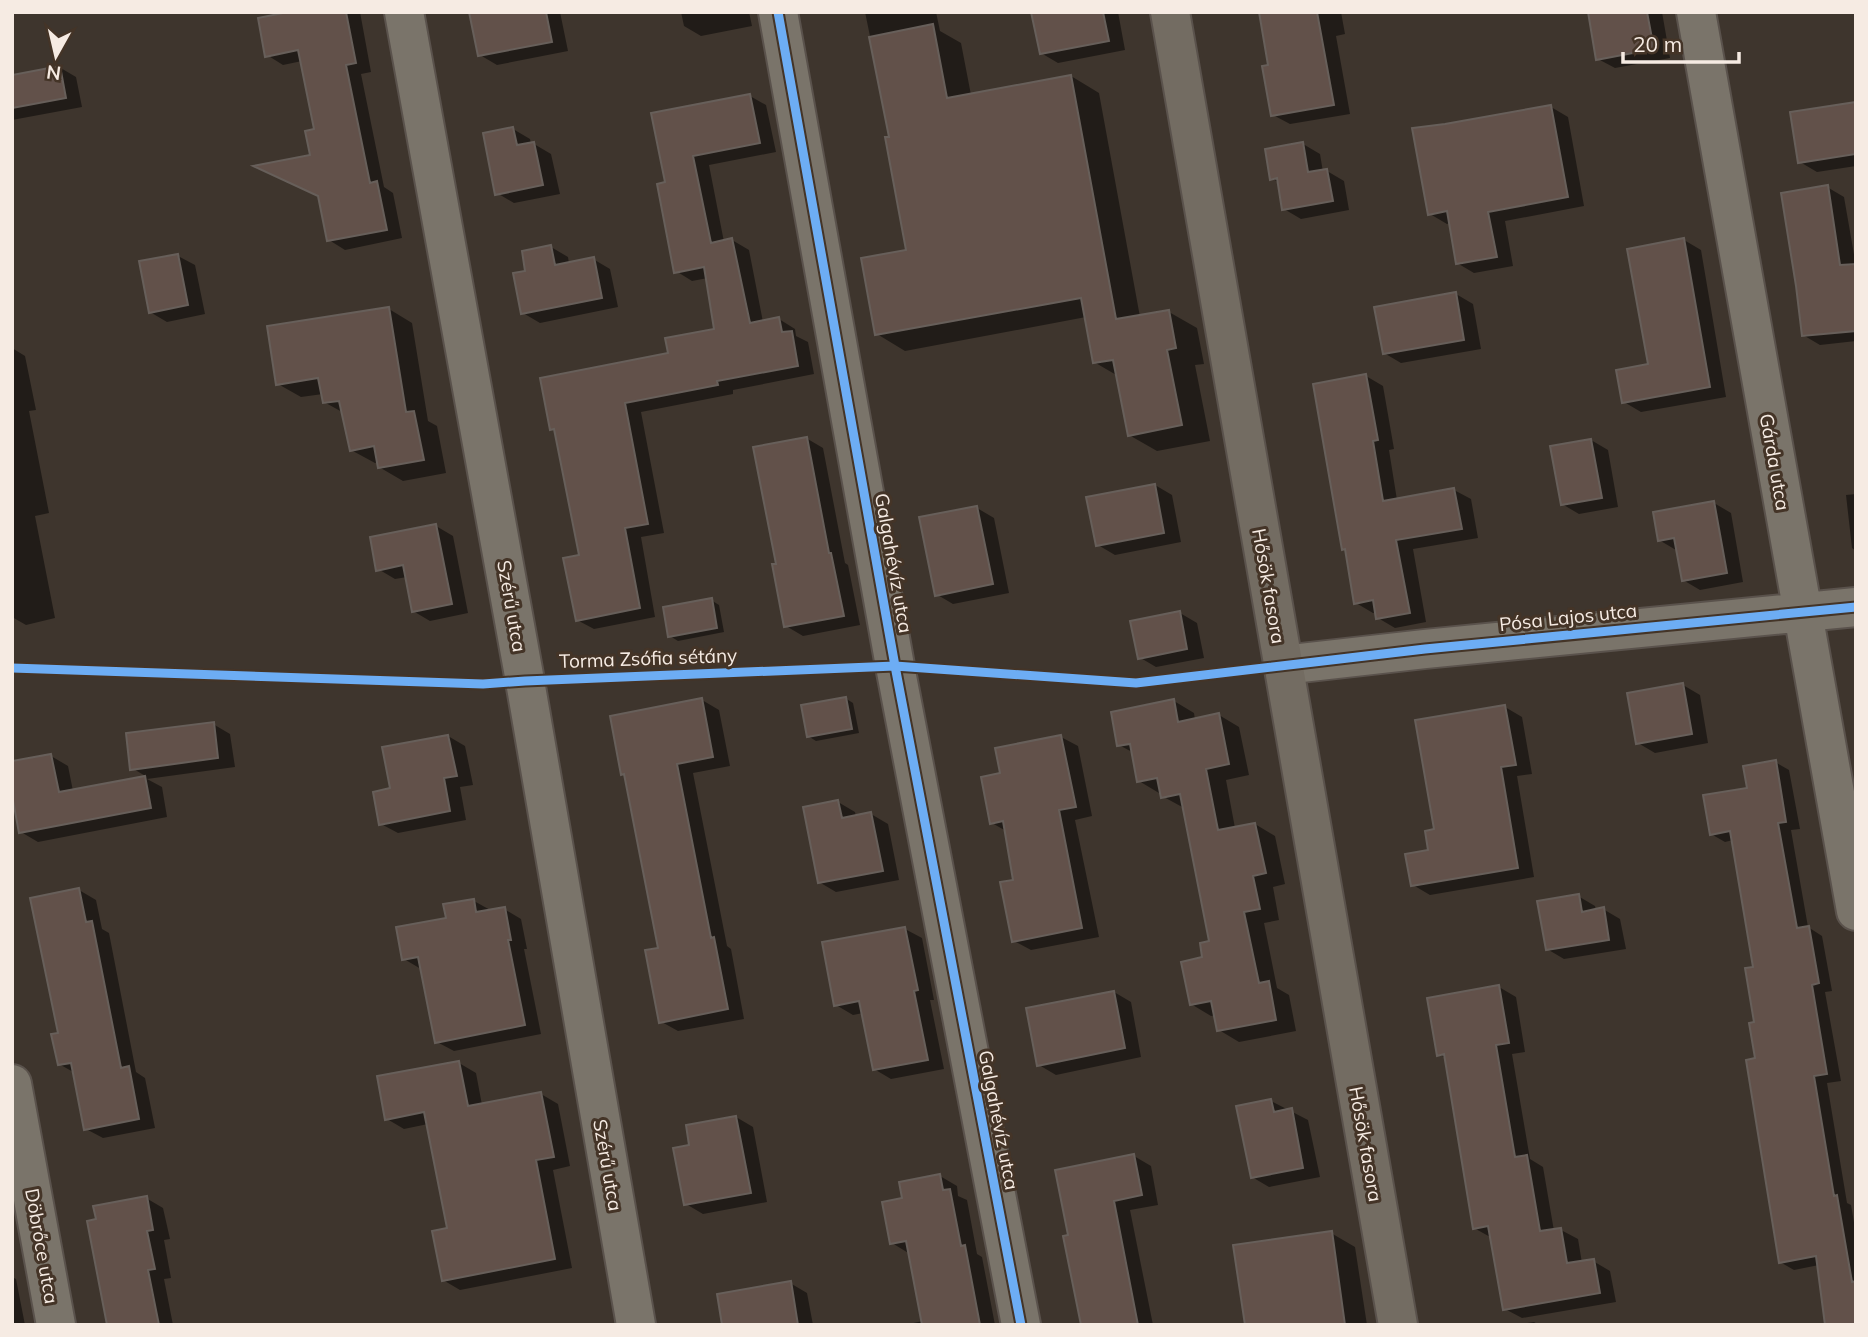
<svg xmlns="http://www.w3.org/2000/svg" width="1868" height="1337" font-family="Mulish,sans-serif">
<style>
.shadow{fill:#0007}
.building{fill:#62514a;stroke:#675f5a;stroke-width:2}
.lines{fill:none;stroke-linecap:round;stroke-linejoin:round}
.street-casing{stroke:#5a524c;stroke-width:42}
.secondary-casing{stroke:#5a524c;stroke-width:42}
.street{stroke:#7a746a;stroke-width:38}
.secondary{stroke:#736c62;stroke-width:38}
.cycleway-casing{stroke:#443427;stroke-width:13}
.cycleway{stroke:#6dadf4;stroke-width:9}
.labels{text-anchor:middle;dominant-baseline:central;stroke-width:6;stroke-linejoin:round;paint-order:stroke}
.street-label{font-size:19px;fill:#f6ebe3;stroke:#443427}
</style>
<rect width="100%" height="100%" fill="#3e352d"/>
<path class="shadow" d="M292 12H360L371 72 361 74 384 187 393 193 402 238 345 250 329 240 320 197 258 167 312 157 316 130 302 61 283 65 267 55Z
M471 12H560L568 51 497 65 480 55Z
M681 12H749L752 26 701 36 684 26Z
M865 12H936L940 31 961 43 971 95 1071 76 1099 93 1140 317 1169 312 1197 328 1204 364 1195 365 1210 441 1157 451 1129 435 1118 376 1094 362 1086 317 905 351 877 334 908 251 891 138Z
M1033 12H1118L1125 50 1058 63 1041 53Z
M1261 12H1341L1345 34 1336 36 1350 114 1290 124 1273 115 1270 67Z
M1589 12H1662L1670 58 1615 68 1598 59Z
M59 67 76 77 82 107 12 120V77Z
M750 96 766 105 776 152 709 165 724 242 732 240 749 250 763 322 779 319 795 329 796 336 808 342 814 374 733 390V394L641 412 664 533 641 537 655 617 594 629 577 620 581 556 556 432 551 429 670 354 716 331 708 278 692 281 676 271 667 184 653 115Z
M1856 104V166L1817 172 1800 162Z
M1551 107 1568 117 1584 206 1505 221 1513 266 1474 273 1457 263 1450 223 1447 224 1430 214Z
M513 129 530 139 531 144H534L551 154 560 194 514 203 497 193Z
M1303 144 1320 154 1323 172 1327 171 1344 181 1349 210 1301 219 1284 209 1279 183 1272 178Z
M1827 187 1844 197 1856 266V341L1820 345 1803 335Z
M1684 240 1701 250 1726 397 1641 412 1624 402 1650 365Z
M551 247 568 257 569 264 593 259 610 269 618 307 540 323 523 313 528 272Z
M178 256 195 265 205 314 167 322 150 312Z
M1456 294 1473 304 1481 349 1401 363 1384 353Z
M389 309 412 323 428 421 437 426 446 473 403 481 379 467 378 462 375 463 351 450 344 413 324 402 323 394 301 397 278 384Z
M12 348 25 356 36 410 29 411 49 513 35 516 55 618 26 625 12 617Z
M1366 376 1383 386 1394 449 1389 450 1397 500 1454 490 1471 499 1478 538 1413 549 1426 622 1395 628 1378 618 1377 612 1373 613 1356 603 1347 550 1344 549Z
M806 438 823 448 845 563 848 565 860 625 803 636 786 626 778 565Z
M1591 440 1608 450 1618 507 1579 514 1562 504Z
M1155 485 1172 495 1181 542 1115 555 1098 545Z
M1856 494V551L1852 548 1846 495Z
M1714 503 1731 513 1743 582 1700 590 1683 580 1676 550 1659 540Z
M977 508 994 518 1009 593 953 604 936 594Z
M436 526 453 536 468 613 430 621 413 611 407 577 395 579 378 569Z
M711 600 719 605 724 632 678 641 670 636Z
M1180 613 1197 623 1204 658 1156 667 1139 657Z
M1683 685 1700 695 1708 743 1655 753 1638 743Z
M845 698 853 703 859 733 816 741 808 736Z
M702 700 719 710 730 766 693 773 727 946 731 949 744 1019 678 1031 660 1021V949L626 776 623 773Z
M1174 701 1194 713 1195 720 1219 715 1239 727 1249 775 1226 780 1235 828 1255 824 1275 836 1285 884 1273 887 1279 920 1264 923 1277 988 1289 995 1296 1031 1239 1042 1219 1030 1216 1015 1211 1016 1191 1004 1211 942 1184 808 1162 796V792L1159 793 1139 781 1134 753 1119 745Z
M1505 707 1522 717 1532 774 1517 776 1534 877 1430 895 1413 885 1430 852 1436 831Z
M213 724 230 734 235 767 147 779 162 787 167 817 38 842 21 832 51 756 68 766 73 791 147 777 132 768Z
M448 736 465 746 473 785 460 787 466 820 398 833 381 824 392 790Z
M1061 737 1078 746 1092 816 1075 820 1099 937 1031 950 1014 941 1015 881 1006 831 992 823 1002 774Z
M1775 762 1789 770 1800 829 1791 830 1808 927 1822 936 1832 991 1825 992 1841 1081 1827 1083 1847 1203 1851 1205 1856 1234V1325L1819 1265 1794 1270 1780 1262 1757 1059 1755 968 1733 840 1725 842 1711 834 1749 789Z
M838 802 855 812 856 817 871 814 888 824 899 880 836 892 819 882Z
M79 890 96 900 102 929 109 933 136 1072 145 1078 155 1128 103 1138 86 1129 75 1073 59 1064Z
M1578 896 1595 906 1596 911 1603 909 1620 919 1626 949 1564 959 1547 949Z
M474 901 492 911 504 909 521 919 527 949H524L541 1034 454 1051 437 1042 421 969 404 959 448 920Z
M905 929 922 938 934 1000H930L944 1069 891 1079 874 1069 863 1013 853 1015 836 1005Z
M1499 987 1516 997 1525 1052 1512 1054 1530 1159 1543 1167 1554 1231 1561 1230 1578 1239 1582 1263 1593 1261 1610 1271 1616 1302 1522 1318 1505 1309 1492 1238 1474 1228 1447 1059 1439 1054Z
M1114 992 1131 1002 1141 1057 1056 1075 1039 1065Z
M459 1063 476 1073 482 1105 541 1094 558 1104 570 1166 553 1170 572 1268 460 1290 443 1280 449 1229 428 1124 404 1129 387 1119Z
M1271 1101 1308 1120 1320 1177 1269 1187 1252 1177Z
M736 1117 753 1127 767 1202 703 1214 686 1204 692 1146Z
M1134 1156 1151 1166 1158 1205 1130 1210 1153 1325H1083L1070 1236Z
M940 1176 957 1186 958 1196 967 1200 977 1254 982 1257 995 1325H904L923 1321 910 1254 892 1243 904 1200Z
M146 1198 163 1208 170 1239 164 1240 171 1278 164 1279 173 1325H109Z
M1331 1233 1355 1247 1367 1325H1247Z
M12 1277 16 1279 25 1325H12Z
M790 1283 807 1293 813 1325H724Z
M1534 1322 1539 1325H1514Z"/>
<path class="building" d="M288 12H346L356 63 346 65 370 183 377 181 387 230 327 241 318 196 253 166 310 155 305 131 314 129 298 50 265 57 258 18Z
M469 12H546L552 42 478 56Z
M1031 12H1103L1109 41 1040 54Z
M1259 12H1317L1334 105 1271 116 1262 66 1268 65Z
M1588 12H1647L1654 49 1596 60Z
M933 24 947 98 1071 75 1116 319 1169 310 1176 348 1167 350 1182 425 1128 436 1113 360 1093 363 1081 298 875 335 861 258 906 250 885 137H889L869 37Z
M60 66 66 98 12 108V75Z
M750 94 760 143 693 156 711 243 732 238 750 323 779 317 782 332 792 331 798 366 717 381 718 385 625 403 648 524 625 528 640 608 576 621 563 558 579 555 554 429 550 430 540 378 668 353 665 338 714 329 704 267 674 273 657 184 665 182 651 113Z
M1856 102V154L1798 163 1790 112Z
M1551 105 1568 197 1488 212 1497 257 1456 264 1447 211 1428 215 1412 128 1445 124Z
M513 127 517 145 534 142 543 185 495 195 483 133Z
M1303 142 1308 172 1327 169 1333 201 1282 210 1277 178 1270 180 1265 149Z
M1828 185 1840 265 1856 264V331L1802 336 1796 286 1781 193Z
M1684 238 1710 387 1622 403 1616 370 1648 364 1627 249Z
M551 245 555 265 594 257 602 298 521 314 513 273 525 271 522 251Z
M178 254 188 305 149 313 139 261Z
M1456 292 1464 340 1383 354 1374 307Z
M389 307 406 412 414 411 424 460 378 468 374 446 350 451 339 401 323 403 318 378 276 385 267 326Z
M1366 374 1378 440 1373 441 1383 501 1454 488 1462 529 1396 540 1410 613 1376 619 1373 600 1354 604 1345 549 1342 550 1313 384Z
M807 437 829 553H831L844 616 784 627 772 564H776L753 447Z
M1591 439 1602 498 1561 505 1550 446Z
M1155 484 1164 533 1096 546 1086 497Z
M1714 501 1727 573 1682 581 1674 538 1658 541 1653 512Z
M977 506 993 584 935 596 919 517Z
M436 524 452 604 412 612 403 565 376 571 370 537Z
M712 598 717 628 668 637 663 607Z
M1180 611 1187 649 1138 659 1130 621Z
M1683 683 1692 734 1636 744 1627 693Z
M846 697 852 729 807 737 801 705Z
M702 698 713 757 677 764 711 938 714 937 728 1009 659 1023 645 950 658 948 624 774 621 775 610 716Z
M1174 699 1178 722 1219 713 1229 764 1206 769 1218 830 1255 823 1266 873 1253 876 1260 909 1244 912 1259 983 1269 981 1276 1020 1217 1031 1211 1001 1190 1005 1181 962 1202 957 1200 943 1209 941 1180 794 1161 798 1157 778 1137 782 1130 744 1117 746 1111 712Z
M1505 705 1516 765 1501 767 1518 868 1411 886 1405 854 1428 850 1425 831 1434 829 1415 720Z
M214 722 218 758 130 770 126 733Z
M448 735 457 776 444 778 450 811 379 825 373 792 390 788 382 747Z
M1061 735 1076 807 1059 810 1082 928 1012 942 1000 882 1013 880 1003 821 990 824 981 777 1000 773 995 748Z
M51 754 59 792 145 776 151 808 19 833 12 795V761Z
M1776 760 1786 822 1778 823 1797 928 1809 926 1819 983 1812 985 1827 1074 1814 1076 1834 1196 1837 1195 1852 1282 1856 1281V1325H1825L1816 1256 1779 1263 1746 1060 1755 1058 1749 1023 1754 1022 1745 968 1753 967 1730 831 1710 835 1703 795 1747 788 1743 766Z
M838 800 842 818 871 812 883 871 818 883 803 807Z
M79 888 86 922 92 921 121 1068 129 1066 139 1119 84 1130 71 1063 58 1065 51 1034 58 1033 30 898Z
M1579 894 1582 912 1604 907 1609 940 1546 950 1537 901Z
M474 899 476 912 505 907 511 940H508L525 1025 435 1043 418 957 402 960 396 927 446 918 443 904Z
M905 927 918 990 914 991 928 1060 873 1070 859 1001 834 1006 822 942Z
M1499 985 1509 1043 1496 1045 1515 1157 1527 1155 1540 1231 1561 1228 1567 1263 1594 1259 1600 1293 1503 1310 1488 1226 1473 1229 1444 1054 1437 1056 1427 998Z
M1114 991 1125 1048 1037 1066 1026 1008Z
M459 1061 468 1106 541 1092 554 1157 536 1160 555 1259 442 1281 432 1231 447 1228 424 1112 385 1120 377 1076Z
M1271 1099 1274 1112 1292 1108 1303 1168 1251 1178 1236 1106Z
M736 1116 751 1193 684 1205 673 1148 689 1145 686 1125Z
M1134 1154 1142 1195 1114 1201 1138 1325H1081L1063 1236 1068 1235 1055 1170Z
M940 1174 943 1190 950 1189 961 1246 965 1245 980 1325H922L906 1241 890 1244 882 1202 902 1198 899 1182Z
M147 1196 153 1230 147 1231 155 1269 148 1270 159 1325H107L87 1221 96 1219 93 1206Z
M1332 1231 1345 1325H1245L1233 1245Z
M791 1281 798 1325H722L717 1294Z"/>
<g class="lines">
<g class="street-casing">
<path id="street" d="M404 12 525 681 636 1325
M778 12 895 666 1021 1325
M1696 12 1856 911
M1283 665 1425 649 1856 607
M12 1084 56 1325"/>
</g>
<g class="secondary-casing">
<path id="secondary" d="M1170 12 1398 1325"/>
</g>
<use href="#street" class="street"/>
<use href="#secondary" class="secondary"/>
<g class="cycleway-casing">
<path id="cycleway" d="M778 12 895 666 1021 1325
M12 668 483 684 525 681 895 666 1136 683 1425 649 1856 607"/>
</g>
<use href="#cycleway" class="cycleway"/>
</g>
<g class="labels">
<g class="street-label">
<text transform="translate(1775 462) rotate(80)">Gárda utca</text>
<text transform="translate(894 563) rotate(80)">Galgahévíz utca</text>
<text transform="translate(1269 586) rotate(80)">Hősök fasora</text>
<text transform="translate(512 606) rotate(80)">Szérű utca</text>
<text transform="translate(1568 617) rotate(-6)">Pósa Lajos utca</text>
<text transform="translate(648 658) rotate(-2)">Torma Zsófia sétány</text>
<text transform="translate(999 1120) rotate(79)">Galgahévíz utca</text>
<text transform="translate(1366 1144) rotate(80)">Hősök fasora</text>
<text transform="translate(608 1165) rotate(80)">Szérű utca</text>
<text transform="translate(42 1246) rotate(80)">Döbrőce utca</text>
</g>
</g>
<rect width="1868" height="1337" fill="none" stroke="#f6ebe3" stroke-width="28"/>
<g transform="translate(56 56) rotate(188)" stroke="#443427" stroke-width="5" paint-order="stroke">
<path d="M0-5L12 26L0 18L-12 26Z" fill="#f6ebe3"/>
<text y="-10" font-size="19" font-weight="bold" text-anchor="middle" fill="#f6ebe3">N</text>
</g>
<path d="M1623 52v10h116v-10" fill="none" stroke="#f6ebe3" stroke-width="3.5"/>
<text x="1633" y="52" font-size="21" fill="#f6ebe3" stroke="#443427" stroke-width="5" paint-order="stroke">20 m</text>
</svg>
